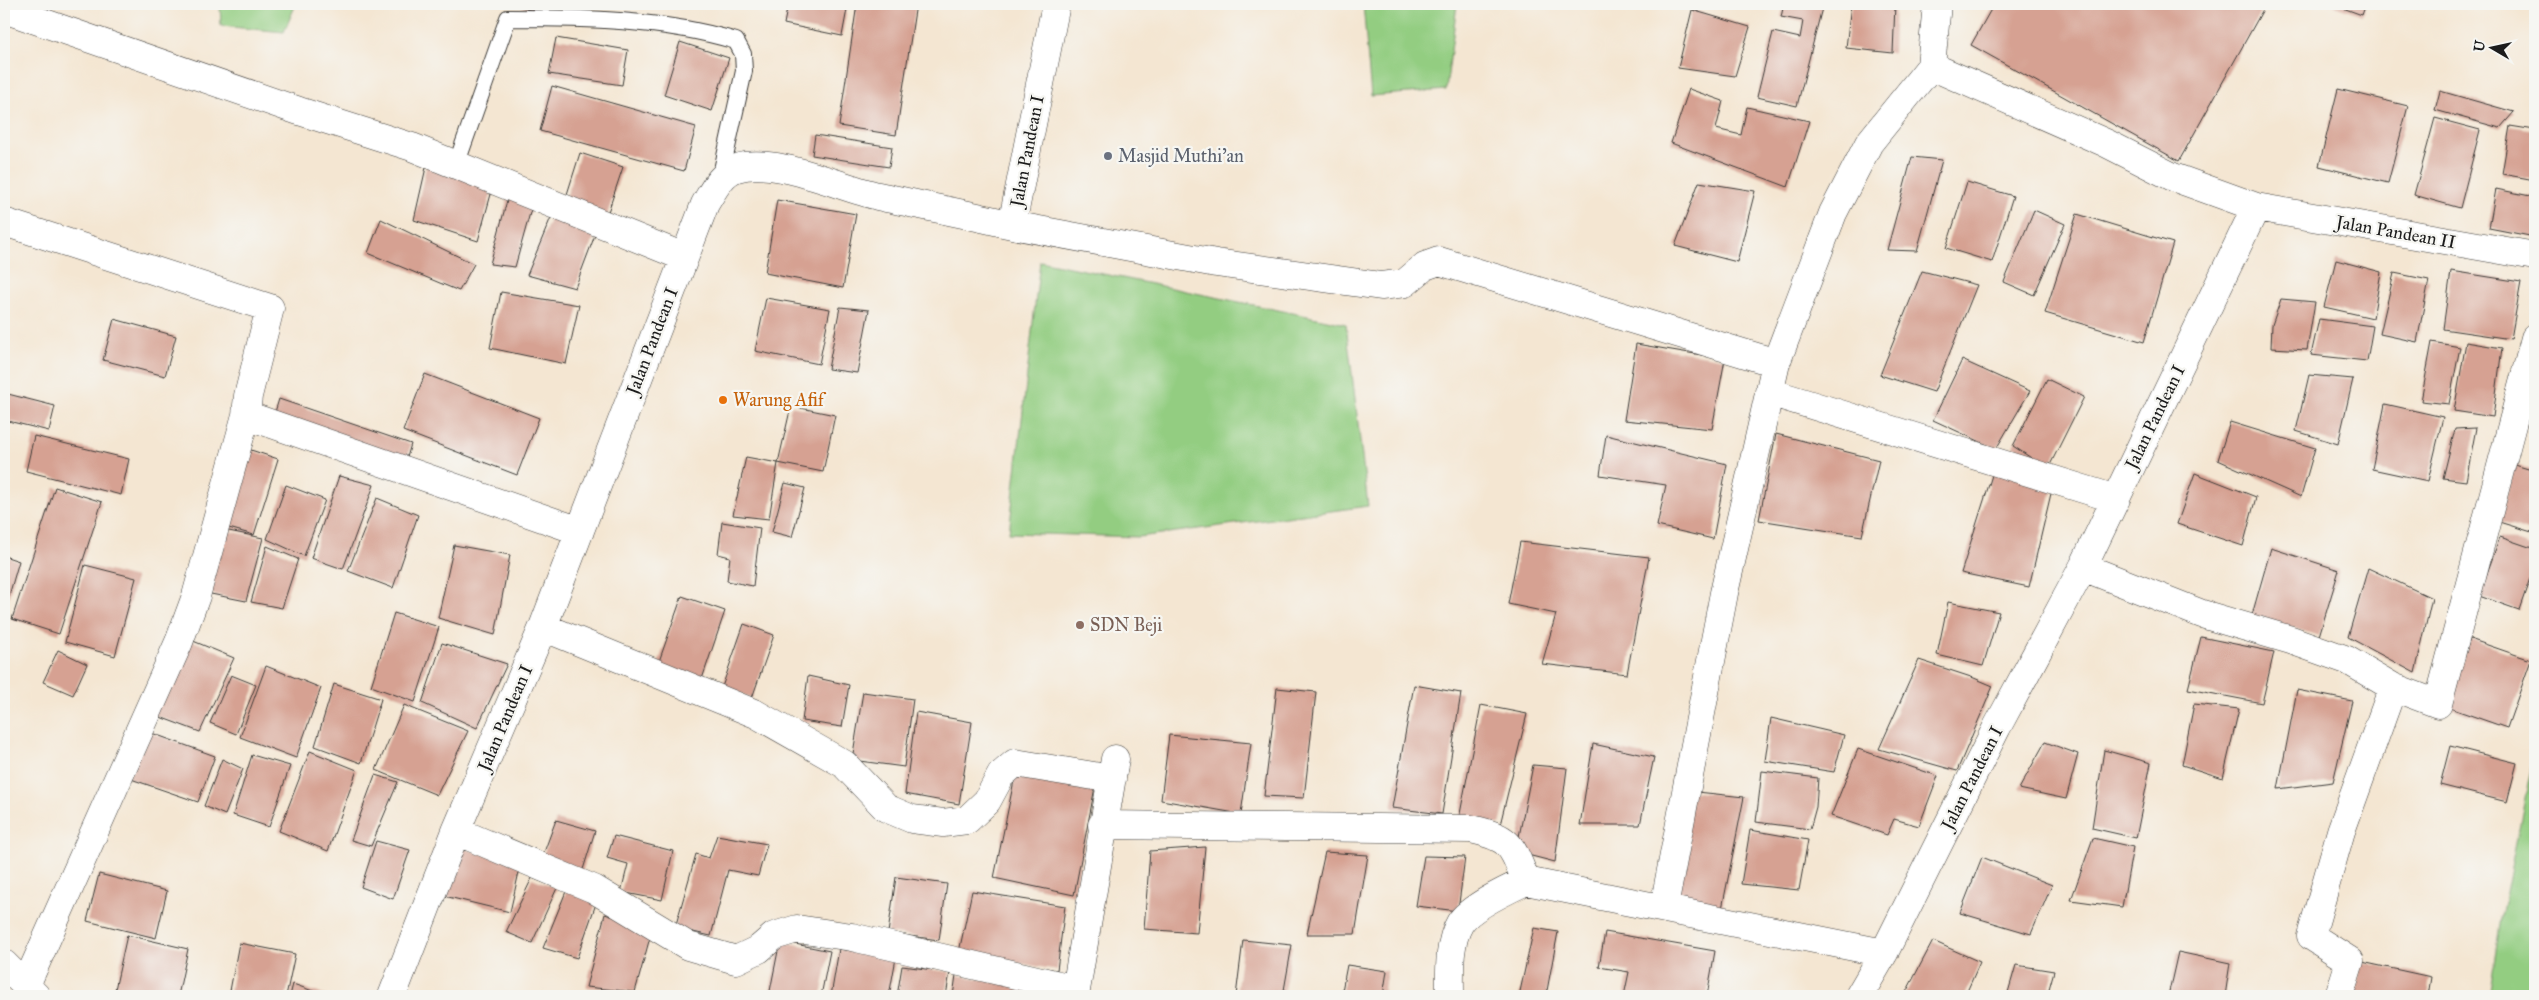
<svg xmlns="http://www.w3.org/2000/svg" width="2539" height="1000" font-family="'IM FELL Great Primer',serif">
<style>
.green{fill:#93cd81;stroke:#58744e}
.building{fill:#d6a192}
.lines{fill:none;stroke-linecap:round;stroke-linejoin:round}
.lane-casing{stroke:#3c3a37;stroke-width:18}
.street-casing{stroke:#3c3a37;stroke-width:29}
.secondary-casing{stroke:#3c3a37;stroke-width:29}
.lane{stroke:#fff;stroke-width:16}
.street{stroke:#fff;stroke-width:28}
.secondary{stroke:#fff;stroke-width:28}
.worship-dot{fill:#6b7280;stroke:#f6f6f2;stroke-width:2}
.food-dot{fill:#e8710a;stroke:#f6f6f2;stroke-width:2}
.education-dot{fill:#8d6e63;stroke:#f6f6f2;stroke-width:2}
.labels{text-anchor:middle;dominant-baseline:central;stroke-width:4.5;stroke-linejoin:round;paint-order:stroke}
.street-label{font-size:18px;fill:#1c1c1c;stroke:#f6f6f2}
.worship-label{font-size:18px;fill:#5b616d;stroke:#f6f6f2;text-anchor:start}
.food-label{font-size:18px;fill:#c56008;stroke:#f6f6f2;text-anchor:start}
.education-label{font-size:18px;fill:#785e54;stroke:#f6f6f2;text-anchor:start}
</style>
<rect width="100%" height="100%" fill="#f6f6f2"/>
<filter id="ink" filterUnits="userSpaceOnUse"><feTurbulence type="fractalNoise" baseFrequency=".02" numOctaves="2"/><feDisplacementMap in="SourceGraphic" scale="10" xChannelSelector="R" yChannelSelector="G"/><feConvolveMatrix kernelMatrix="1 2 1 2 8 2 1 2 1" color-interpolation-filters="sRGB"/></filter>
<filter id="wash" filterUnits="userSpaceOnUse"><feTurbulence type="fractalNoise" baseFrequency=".0096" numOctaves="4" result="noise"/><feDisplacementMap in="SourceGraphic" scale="20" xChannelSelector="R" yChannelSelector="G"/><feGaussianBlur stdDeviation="1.12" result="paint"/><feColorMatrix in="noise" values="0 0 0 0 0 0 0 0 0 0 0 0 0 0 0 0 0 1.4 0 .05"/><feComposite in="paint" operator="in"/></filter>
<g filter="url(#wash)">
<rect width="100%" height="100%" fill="#f4e6d2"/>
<path class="green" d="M220 4H296L284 32 221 26Z
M1363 4H1457L1446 90 1371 96Z
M1040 261 1346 324 1368 506 1139 537 1009 533Z
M2535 748V996H2489L2501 918Z"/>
<g id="blocks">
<path class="building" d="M511 4H534L533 10Z
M788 4H848L842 36 784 24Z
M857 4H916L896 135 839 126Z
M1784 4H1823L1797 106 1757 97 1773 32 1800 38 1803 21 1781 17Z
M1851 4H1895L1893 53 1846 48Z
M1994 4H2266L2179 161 1971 45Z
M2332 4H2366L2362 15Z
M1692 10 1750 27 1735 76 1678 68Z
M556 38 628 50 622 85 549 74Z
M680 42 729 58 712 111 664 95Z
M552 86 696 127 684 171 540 131Z
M1689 89 1723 101 1716 129 1741 135 1747 107 1809 121 1788 187 1671 143Z
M2338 89 2408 106 2388 183 2319 166Z
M2440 91 2514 112 2500 128 2435 110Z
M2435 118 2480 130 2460 208 2414 195Z
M2510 126 2535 130V180L2502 174Z
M815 135 892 147 889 167 812 155Z
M580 153 623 167 606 218 563 207Z
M1912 157 1942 160 1917 251 1887 250Z
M427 163 493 187 478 241 414 220Z
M1699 182 1755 191 1737 262 1675 246Z
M1967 182 2013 196 1992 262 1946 248Z
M2496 189 2535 197V237L2489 228Z
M509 193 533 202 515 267 490 264Z
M777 200 856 214 843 288 765 273Z
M554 210 598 227 575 288 527 275Z
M2034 210 2065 224 2034 295 2004 282Z
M2077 214 2173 243 2144 342 2045 313Z
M381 219 474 264 459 291 368 253Z
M2336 260 2381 272 2373 318 2324 307Z
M1922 271 1977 285 1934 392 1880 375Z
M2451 271 2521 282 2511 339 2443 329Z
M2394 273 2429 280 2417 342 2380 334Z
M501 292 579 305 566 364 490 348Z
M766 298 830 309 819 364 755 351Z
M2281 299 2315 302 2307 350 2271 348 2272 325Z
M840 307 869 310 857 373 828 369Z
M114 319 176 336 165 376 103 360Z
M2319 319 2373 326 2367 361 2311 355Z
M2432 342 2460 347 2449 404 2421 401Z
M2466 342 2502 348 2493 417 2454 411Z
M1636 344 1725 359 1712 429 1624 420Z
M1962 360 2030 391 1996 449 1933 420Z
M425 374 539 418 517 475 403 431Z
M2309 375 2353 379 2338 444 2296 431Z
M2047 379 2084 397 2048 469 2013 446Z
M4 393 55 406 49 431 4 420Z
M279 399 411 444 405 464 272 422Z
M2535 400V428L2528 426Z
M2385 404 2443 417 2428 481 2372 469Z
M791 406 835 415 823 472 778 463Z
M2230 422 2315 448 2301 497 2218 460Z
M2476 428 2466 481 2443 478 2455 429Z
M1776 434 1879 460 1862 536 1759 520Z
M1606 435 1727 464 1713 539 1657 526 1666 485 1600 475Z
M34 436 129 459 121 495 26 471Z
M242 447 278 459 254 535 218 525Z
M746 457 778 463 769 519 733 515Z
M2515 465 2535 471V533L2499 522Z
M1993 472 2053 485 2029 587 1961 573Z
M2195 473 2256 497 2243 546 2177 524Z
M339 476 374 485 343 569 311 558Z
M785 483 805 488 792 537 772 532Z
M286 485 325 500 304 556 267 539Z
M55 487 102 502 59 634 12 619Z
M377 498 418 515 393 588 348 571Z
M722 522 760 528 753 586 727 581 730 557 718 554Z
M219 529 263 538 246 601 201 592Z
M2500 537 2535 549V564L2519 610 2479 596Z
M1520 542 1649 557 1627 674 1542 664 1556 614 1508 604Z
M454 545 510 555 495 635 438 618Z
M267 546 298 559 282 608 251 602Z
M2271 548 2339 570 2319 636 2252 615Z
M4 556 19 561 4 613Z
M85 565 136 578 115 656 65 642Z
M2368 568 2432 598 2415 673 2348 637Z
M682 596 725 611 701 682 657 667Z
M1948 602 1999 612 1983 666 1937 655Z
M394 613 439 627 415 702 371 686Z
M744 624 774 635 752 698 722 687Z
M2201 637 2274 652 2262 703 2188 689Z
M186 638 234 658 200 732 152 714Z
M2470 639 2531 660 2507 728 2447 707Z
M442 643 507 664 477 728 422 703Z
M58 650 87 664 73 695 43 682Z
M1919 660 1974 678 1993 686 1957 771 1879 749Z
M266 666 321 688 296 758 240 737Z
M231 675 256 685 236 734 210 723Z
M808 676 849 685 842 727 802 721Z
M334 684 381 699 361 763 315 746Z
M1414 685 1461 693 1442 814 1392 808Z
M1277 688 1316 692 1304 798 1264 796Z
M2297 690 2352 701 2333 782 2278 789Z
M863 692 913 699 904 767 852 760Z
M2194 704 2239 709 2223 778 2182 765Z
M404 705 468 731 437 795 376 770Z
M1481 705 1527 714 1500 825 1459 819Z
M916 712 972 722 959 804 905 794Z
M1771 718 1844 735 1834 772 1765 761Z
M146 731 215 756 198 802 128 778Z
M1169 735 1251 743 1241 814 1161 800Z
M2045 742 2078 754 2066 799 2019 789Z
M1593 744 1654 757 1640 825H1580Z
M2450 746 2517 763 2507 802 2440 785Z
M1858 749 1938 776 1919 826 1894 819 1887 835 1831 816Z
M2104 750 2151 763 2136 838 2092 828Z
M310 751 357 770 328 851 279 831Z
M252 755 290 766 269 827 233 815Z
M222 759 243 769 225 815 204 806Z
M1533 765 1567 768 1555 862 1516 852Z
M1017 766 1096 782 1074 895 994 878Z
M1762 771 1818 778 1816 807 1810 829 1756 822Z
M375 775 398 782 371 846 351 840Z
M1688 791 1744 797 1722 909 1668 898Z
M556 820 595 831 581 876 540 863Z
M1750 830 1808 840 1799 890 1741 884Z
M717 835 767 844 758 876 728 870 711 936 675 928 696 854 709 858Z
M614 836 673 851 662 900 621 892 628 864 607 858Z
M2093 838 2133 847 2122 907 2071 900Z
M376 841 410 850 393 899 361 887Z
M452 846 521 863 510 912 440 895Z
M1205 847 1197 933 1144 929 1150 851Z
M1325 852 1368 855 1355 934H1307Z
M1424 856 1465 857 1458 911 1416 906Z
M1982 857 2052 885 2031 934 1960 913Z
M99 874 167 891 156 938 87 921Z
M896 877 947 884 939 940 888 933Z
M532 878 557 888 532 943 506 932Z
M567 889 598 898 577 958 543 948Z
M972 891 1065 906 1057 970 959 952Z
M605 914 652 930 635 992 586 987Z
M1534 928 1558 932 1546 996H1519Z
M1605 932 1715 951 1707 996H1624L1629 972 1599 967Z
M127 935 188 949 178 996H125L114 994Z
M1243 940 1292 945 1283 996H1236Z
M780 941 830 951 821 996H769Z
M1933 941 1980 962 1965 996H1904Z
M239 943 295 954 286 996H229Z
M839 949 896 958 889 996H831Z
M2178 952 2230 963 2225 996H2168Z
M2362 962 2431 977 2428 996H2354Z
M1347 965 1387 971 1383 996H1341Z
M2016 965 2054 971 2047 996H2007Z
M902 966 950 972 946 996H897Z
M956 975 1047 989 1046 996H953Z
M293 984 327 996H290Z"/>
</g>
</g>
<g filter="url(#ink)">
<use href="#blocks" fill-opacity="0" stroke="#3c3a37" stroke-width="1"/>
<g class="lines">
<g class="lane-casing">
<path id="lane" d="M456 165 508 18C584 18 663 19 736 41L743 54 744 71 720 179"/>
</g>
<g class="street-casing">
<path id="street" d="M1937 4 1931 66 2106 143 2173 177 2256 207 2535 256
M4 9 299 111 412 147 684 257
M4 222 270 308 248 396 246 415 580 531
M1012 225 1216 263 1381 286 1405 283 1425 266 1439 261 1776 363
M1769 392 2116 499
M2083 567 2202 614 2291 640 2347 660 2393 687
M543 627 756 714 844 764 886 808 912 819 943 823 967 820 987 801 1001 775 1015 763 1112 779
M1102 825 1471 829C1511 838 1511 844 1526 881L1884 953
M456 831 594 889 688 946 736 960 759 949 774 936 797 929 852 937 1076 989
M1664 907 1724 593 1776 363 1833 213 1869 143 1931 66
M26 985 179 642 196 596 246 415
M392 996 456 831 543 627 705 204C713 191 721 173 737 168 774 156 839 187 878 196 923 206 968 214 1012 225L1056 4
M1075 996 1115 759
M1450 996C1450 974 1448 943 1460 923 1470 907 1509 889 1526 881
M1859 996 1884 953 1997 727 2083 567 2256 207
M2339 996 2350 961 2311 936 2341 831 2393 687 2438 704 2535 338"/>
</g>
<g class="secondary-casing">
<path id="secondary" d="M4 964 36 996"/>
</g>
<use href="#lane" class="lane"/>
<use href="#street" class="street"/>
<use href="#secondary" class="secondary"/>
</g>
</g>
<circle class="worship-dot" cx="1108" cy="156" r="5"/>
<circle class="food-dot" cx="723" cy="400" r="5"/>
<circle class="education-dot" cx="1080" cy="625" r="5"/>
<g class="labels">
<g class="street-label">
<text transform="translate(1027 151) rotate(-79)">Jalan Pandean I</text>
<text transform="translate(2396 232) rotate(10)">Jalan Pandean II</text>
<text transform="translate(652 341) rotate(-69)">Jalan Pandean I</text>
<text transform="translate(2155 417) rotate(-64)">Jalan Pandean I</text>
<text transform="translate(505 718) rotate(-67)">Jalan Pandean I</text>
<text transform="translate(1972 778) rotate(-63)">Jalan Pandean I</text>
</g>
<g class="worship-label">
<text x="1118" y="156">Masjid Muthi'an</text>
</g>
<g class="food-label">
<text x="733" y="400">Warung Afif</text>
</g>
<g class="education-label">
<text x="1090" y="625">SDN Beji</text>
</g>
</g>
<rect width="2539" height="1000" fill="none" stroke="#f6f6f2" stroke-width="20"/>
<g transform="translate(2492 48) rotate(279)" stroke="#f6f6f2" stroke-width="4" paint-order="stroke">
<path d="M0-4L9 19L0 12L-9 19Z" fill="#1c1c1c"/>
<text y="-8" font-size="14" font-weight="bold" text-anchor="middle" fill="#1c1c1c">U</text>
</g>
</svg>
